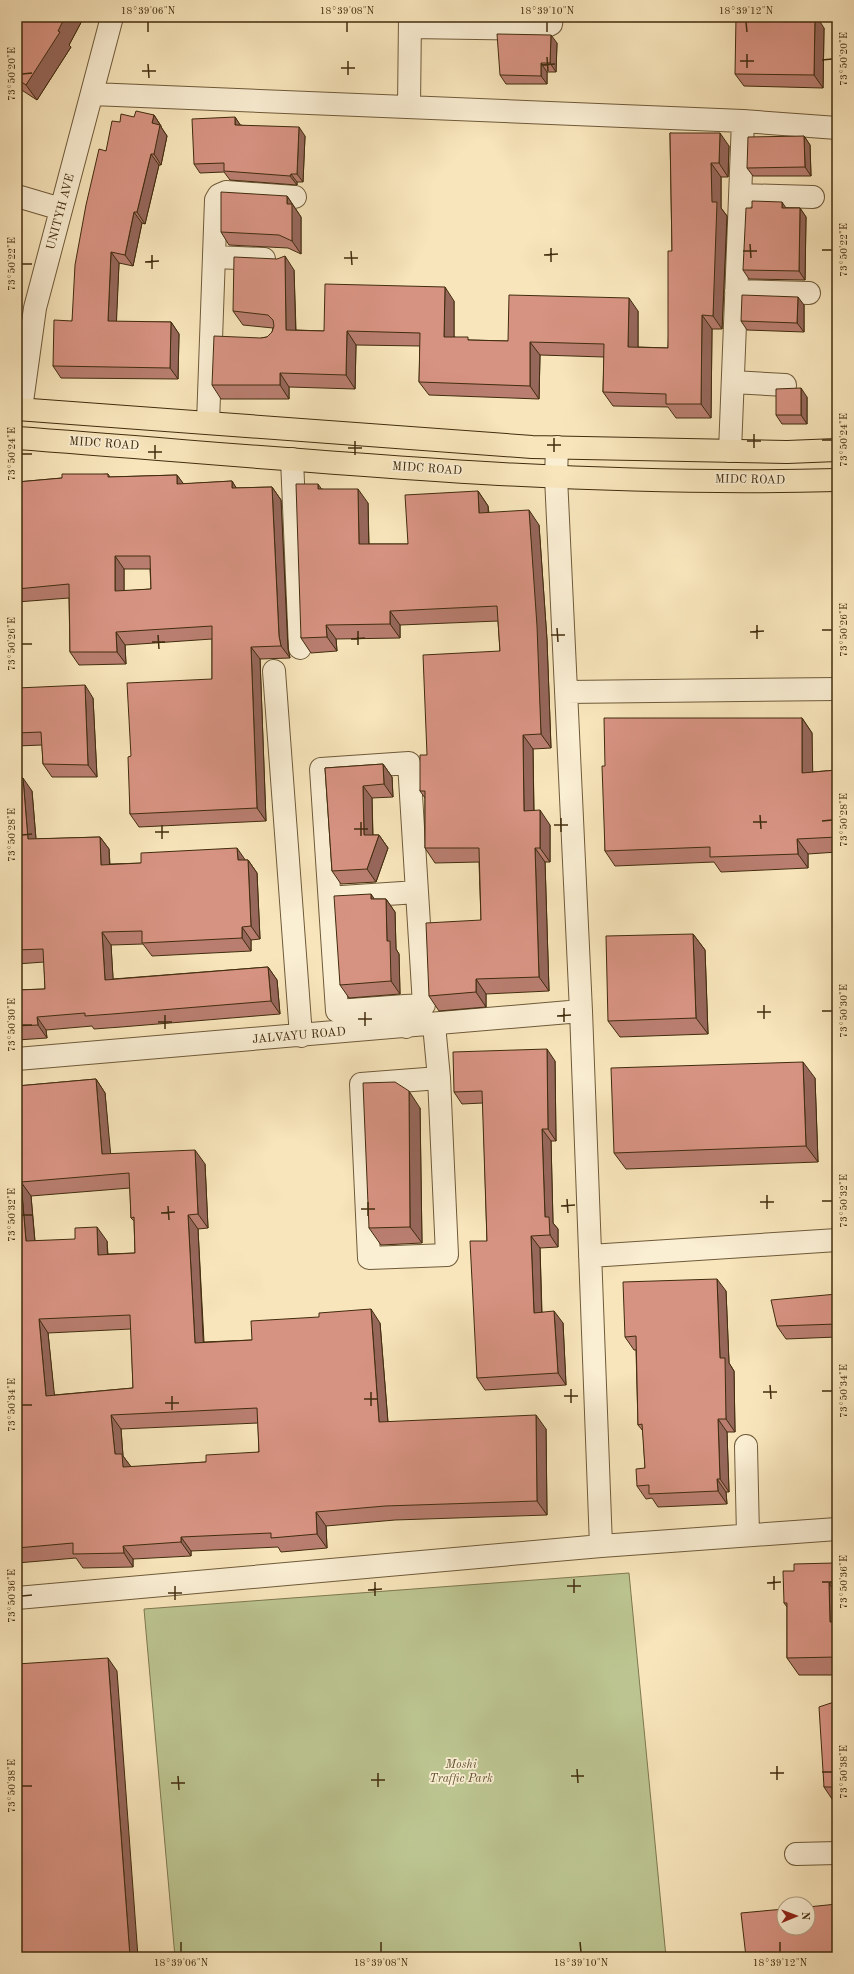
<svg xmlns="http://www.w3.org/2000/svg" width="854" height="1974" font-family="'Old Standard TT',serif">
<style>
.green{fill:#bcc591;stroke:#7e7850}
.lines{fill:none;stroke-linecap:round;stroke-linejoin:round}
.minor-casing{stroke:#6f5a39;stroke-width:24}
.major-casing{stroke:#412c0e;stroke-width:24}
.minor{stroke:#faeed3;stroke-width:22}
.major{stroke:#f8e5bb;stroke-width:22}
.wall{fill:#b97e70;stroke:#412c0e;fill-rule:evenodd}
.shaded-wall{fill:#96675b;stroke:#412c0e}
.building{fill:#d79382;stroke:#412c0e;fill-rule:evenodd}
.ticks{fill:none;stroke:#412c0e;stroke-width:1.5}
.labels{text-anchor:middle;dominant-baseline:central;stroke-width:3.5;stroke-linejoin:round;paint-order:stroke}
.street-label{font-size:12px;fill:#412c0e;stroke:#faeed3}
.park-label{font-size:12px;font-style:italic;fill:#60522f;stroke:#faeed3}
.neatline{fill:none;stroke:#412c0e;stroke-width:1.5}
.ticks-label{font-size:10px;text-anchor:middle;fill:#412c0e}
</style>
<rect width="100%" height="100%" fill="#f8e5bb"/>
<filter id="stains"><feTurbulence type="fractalNoise" baseFrequency=".005" numOctaves="4"/><feColorMatrix values="0 0 0 0 .2 0 0 0 0 .09 0 0 0 0 .02 0 0 0 .5 -.17"/></filter>
<radialGradient id="worn" r=".72"><stop offset=".6" stop-color="#630" stop-opacity="0"/><stop offset="1" stop-color="#630" stop-opacity=".3"/></radialGradient>
<path class="green" d="M629 1573 666 1957H175L144 1609Z"/>
<g class="lines">
<g class="minor-casing">
<path id="minor" d="M410 27 541 29 551 24 552 17
M92 94 743 121 837 128
M409 107 410 17
M740 195 813 197
M17 196 61 209
M214 257 264 259
M736 291 809 293
M733 382 785 385
M21 409 35 308 112 17
M208 423 216 200 219 195 226 192 295 197
M557 447 556 477 581 1011 601 1546
M730 451 743 121
M292 459 300 648
M274 671 301 1036
M566 692 837 689
M342 897 417 892
M405 1006 424 1005 409 763 321 769 337 1011 405 1006 406 1027
M434 1025 439 1078 361 1084 369 1258 447 1255 439 1078
M17 1059 581 1011
M590 1256 837 1240
M746 1446 748 1535
M17 1598 601 1546 837 1529
M796 1854 837 1853"/>
</g>
<g class="major-casing">
<path id="major" d="M17 409 532 447 787 452 837 450
M17 438C290 458 563 488 837 480"/>
</g>
<use href="#minor" class="minor"/>
<use href="#major" class="major"/>
</g>
<path class="wall" d="M17 17H84L69 45 71 47 37 100 17 87Z
M824 28 823 88 744 86 735 74Z
M557 43 556 72H547V84H506L500 75Z
M154 115 161 126V127L167 136 161 165H159L145 224 142 223 133 266 119 263 116 322H171L179 334 178 379 61 378 53 366 72 321 106 151 120 122Z
M235 117 240 125 305 136 303 182H297V185L230 180 224 172 200 173 194 164Z
M670 133 729 146 728 177H721V208L727 216 722 329H712L711 418H676L668 407 613 406 603 392 604 357 540 355 539 399 429 395 419 382 420 346 356 345 355 389 289 387V399H221L212 385 261 338 267 337 272 332 273 328 243 325 233 311 294 270 296 330 324 331 454 301V337L470 340 508 341 638 311V347L668 348 672 251Z
M804 136 810 145 811 176H753L747 168Z
M287 196 301 217V254L288 248 229 245 221 232Z
M786 208H800L806 217 805 280 749 279 743 270Z
M804 305V332L747 330 741 321Z
M807 397V424H782L776 415Z
M108 474 110 477 177 475 183 484 232 481 236 488 272 487 281 500 288 649 290 658 260 659 266 821 139 827 130 814 131 756 212 679V639L125 645 126 664 79 665 70 652 69 598 17 602V482ZM124 569H150L151 589 124 591Z
M322 489 368 503 369 544H408L478 491 488 506 489 513 539 525 547 640 551 748 533 749 534 810 550 825V862H545L549 991 486 994V1007L439 1011 429 996 481 920 479 862 435 863 425 848V798L420 791 427 755 500 651 498 621 400 625V638L336 639 337 651 311 653 301 638Z
M17 688 93 698 97 777H52L43 764 42 745 17 746Z
M802 718 812 733V772L837 770V852L808 854V868L721 872 714 862 615 866 605 851V766Z
M383 764 392 777 393 797 372 798 373 835H379L388 848 376 882 341 884 332 871 325 768Z
M17 778 32 791 36 839 100 837 109 849 110 864 248 860 257 873 260 939 251 940V951L152 956 143 944 111 945 113 979 268 967 277 980 280 1014 121 1027 94 1029 92 1026 46 1030 47 1038 17 1040V990L45 989 44 962 17 964Z
M375 899H386L395 912 396 949 399 954 400 994 349 998 340 985Z
M693 934 705 950 708 1034 620 1037 608 1021Z
M555 1061 556 1141H551L553 1223 558 1229V1247L540 1248 542 1312 563 1323 566 1385 485 1390 477 1378 487 1241 483 1103 462 1104 454 1092Z
M815 1078 818 1162 626 1169 614 1153Z
M96 1079 105 1093 110 1154 205 1164 208 1228 198 1229 204 1342 252 1340 380 1323 388 1422 546 1429 547 1515 395 1520 326 1526 327 1548 281 1552 278 1547 191 1551V1556L133 1559V1567L83 1568 76 1558 17 1563V1086ZM130 1188 131 1218 134 1221 135 1253 108 1254 107 1241H35L31 1196ZM131 1329 133 1388 54 1395 48 1333ZM258 1423 259 1452 206 1462 131 1467 123 1456 121 1429Z
M420 1108 422 1243 381 1245 369 1228Z
M726 1291 729 1363 734 1371 735 1432H727L729 1492H726L727 1504 658 1507 652 1498 646 1499 637 1486 645 1468 643 1431 638 1425 636 1350H634L625 1337Z
M837 1294V1337L786 1339 777 1326Z
M837 1567V1675H799L787 1658V1607L784 1603 794 1571Z
M837 1701V1805H836L824 1787Z"/>
<path class="shaded-wall" d="M65 17H84L69 45 71 47 37 100 26 85Z
M815 17H817L824 28 823 88 814 75Z
M551 35 557 43 556 72 550 63Z
M541 63 547 72V84L541 76Z
M154 115 161 126V127L167 136 161 165 154 154 152 123Z
M235 117 241 126 235 125Z
M299 127 305 136 303 182 297 174Z
M720 133 729 146 728 177 719 163Z
M804 136 810 145 811 176 805 167Z
M151 154 159 165 145 224 137 212Z
M711 163 721 177V208L727 216 722 329 713 316Z
M291 174 297 182V185L290 176Z
M287 196 301 217V254L292 241 287 204Z
M782 202 788 211 782 208Z
M800 208 806 217 805 280 799 271Z
M134 212 142 223 133 266 125 255Z
M111 252 119 263 116 333 108 321Z
M285 256 294 270 296 343 286 330Z
M445 287 454 301V350L444 337Z
M798 297 804 305V332L797 323Z
M629 298 638 311V361L628 347Z
M702 315 712 329 711 418 701 404Z
M171 322 179 334 178 379 170 368Z
M347 331 356 345 355 389 346 375Z
M530 342 540 355 539 399 530 386Z
M280 373 289 387V399L280 385Z
M801 388 807 397V424L801 415Z
M177 475 186 487 177 484Z
M232 481 240 494 232 488Z
M318 484 328 498 318 489Z
M272 487 281 500 288 649 290 658 281 646 279 636Z
M358 489 368 503 369 558 359 544Z
M478 491 488 506 489 528 479 513Z
M529 510 539 525 547 640 551 748 541 734Z
M115 556 124 569V604L115 591Z
M390 611 400 625V638L390 624Z
M326 625 336 639 337 651 327 637Z
M116 632 125 645 126 664 117 652Z
M251 647 260 659 266 821 257 808Z
M85 685 93 698 97 777 88 765Z
M802 718 812 733 813 787 802 773Z
M523 735 533 749 534 825 524 811Z
M383 764 392 777 393 797 384 784Z
M23 778 32 791 37 852 28 839Z
M363 786 372 798 373 848 364 835Z
M540 810 550 825V862L540 848Z
M379 835 388 848 376 882 367 869Z
M100 837 109 849 110 878 101 865Z
M797 839 808 854V868L798 854Z
M237 848 246 861 238 860Z
M535 848 545 862 549 991 539 977Z
M248 860 257 873 260 939 251 926Z
M371 894 380 907 371 899Z
M386 899 395 912 396 949 399 954 400 994 391 981 387 941Z
M242 927 251 940V951L242 938Z
M102 932 111 945 114 993 105 980Z
M693 934 705 950 708 1034 696 1018Z
M268 967 277 980 280 1014 271 1001Z
M476 979 486 994V1007L476 992Z
M37 1017 46 1030 47 1038 38 1025Z
M547 1049 555 1061 556 1141 548 1129Z
M803 1062 815 1078 818 1162 806 1146Z
M96 1079 105 1093 112 1168 102 1154Z
M409 1091 420 1108 422 1243 410 1227Z
M542 1129 551 1141 553 1223 558 1229V1247L550 1235 545 1217Z
M195 1150 205 1164 208 1228 198 1214Z
M21 1182 31 1196 36 1255 26 1241Z
M188 1215 198 1229 204 1357 195 1343Z
M97 1227 107 1241 108 1269 98 1255Z
M531 1236 540 1248 542 1325 534 1313Z
M717 1279 726 1291 729 1363 734 1371 735 1432 726 1419 720 1358Z
M371 1309 380 1323 389 1436 379 1422Z
M554 1311 563 1323 566 1385 558 1373Z
M39 1319 48 1333 56 1410 46 1396Z
M111 1415 121 1429 123 1456 132 1468 133 1481 115 1454Z
M536 1415 546 1429 547 1515 537 1501Z
M718 1419 727 1432 729 1492 720 1479Z
M717 1479 726 1492 727 1504 718 1491Z
M316 1512 326 1526 327 1548 317 1534Z
M181 1537 191 1551V1556L181 1542Z
M123 1546 133 1559V1567L124 1553Z
M834 1563 837 1567V1586L835 1583Z
M829 1583 837 1595V1642L835 1639 830 1622Z
M108 1658 117 1671 138 1957H130Z"/>
<path class="building" d="M17 17H65L58 31 60 32 26 85 17 79Z
M736 17H815L814 75 735 74Z
M497 34 551 35 550 63H541V76L500 75Z
M136 111 154 115 152 123 160 125 154 154H151L137 212H134L125 255 111 252 108 321 171 322 170 368 53 366 54 320 72 321 75 265 86 205 99 149 106 151 112 121 120 122 121 114 134 117Z
M235 117V125L299 127 297 174H291L290 176 224 171V163L194 164 192 119Z
M670 133H720L719 163H711L712 202H717L713 316 702 315 701 404H666V394L603 392 604 344 530 342V386L419 382 420 333 347 331 346 375 280 373V385H212L214 336 261 338 267 337 272 332 274 326 273 320 268 315 233 311 234 257 277 259 285 256 286 330 324 331 325 284 445 287 444 337H468V340L508 341 509 295 629 298 628 347 668 348V251H672Z
M804 136 805 167 747 168 748 137Z
M221 192 287 196V204H292V241L279 235 221 232Z
M752 201 782 202V208H800L799 271 743 270 746 208H752Z
M742 295 798 297 797 323 741 321Z
M801 388V415H776V389Z
M62 474H108V477L177 475V484L232 481V488L272 487 279 636 281 646 251 647 257 808 130 814 128 757 131 756 127 683 212 679V626L116 632 117 652H70L69 584 17 589V482L62 478ZM115 556H150L151 589 115 591Z
M296 484H318V489H358L359 544H408L405 495 478 491 479 513 529 510 537 626 541 734 523 735 524 811 540 810V848H535L539 977 476 979V992L429 996 426 923 481 920 479 848H425V791H420V755H427L423 655 500 651 497 606 390 611V624L326 625 327 637 301 638Z
M85 685 88 765 43 764 41 732 17 733V688Z
M604 718H802V773L837 770V837L797 839 798 854 710 857V847L605 851 602 766H605Z
M383 764 384 784 363 786 364 835H379L367 869 332 871 325 768Z
M17 778H23L28 839 100 837 101 865 141 863V853L237 848 238 860H248L251 926 242 927V938L142 943V931L102 932 105 980 268 967 271 1001 112 1014 85 1016V1013L37 1017 38 1025 17 1026V990L45 989 43 949 17 950Z
M371 894V899H386L387 941H390L391 981 340 985 334 896Z
M693 934 696 1018 608 1021 606 936Z
M547 1049 548 1129H542L545 1217H549L550 1235 531 1236 534 1313 554 1311 558 1373 477 1378 470 1241H487L482 1091 454 1092 453 1052Z
M803 1062 806 1146 614 1153 611 1068Z
M96 1079 102 1154 195 1150 198 1214 188 1215 195 1343 252 1340 251 1321 319 1317V1313L371 1309 379 1422 536 1415 537 1501 385 1506 316 1512 317 1534 271 1538V1533L181 1537V1542L123 1546 124 1553 73 1554V1543L17 1548V1086ZM129 1173 131 1218 134 1217 135 1253 98 1255 97 1227 75 1228V1239L26 1241 21 1182ZM130 1315 133 1388 46 1396 39 1319ZM257 1408 259 1452 206 1455V1462L123 1467 122 1454H115L111 1415Z
M395 1082 409 1091 410 1227 369 1228 363 1083Z
M717 1279 720 1358H725L726 1419H718L720 1479H717L718 1491 649 1494V1485L637 1486 636 1469 645 1468 642 1424 638 1425 636 1336 625 1337 623 1282Z
M837 1294V1324L777 1326 771 1300Z
M834 1563 835 1583H829L830 1622H834L835 1639H837V1657L787 1658V1603H784L783 1571H794V1564Z
M108 1658 130 1957H17V1664Z
M837 1701V1787H824L819 1707Z
M837 1904V1957H746L741 1913 784 1909V1928H808V1907Z"/>
<path class="ticks" d="M148 22V32M347 22V32M547 22V32M746 22 747 32M747 54V68M547 57 548 71M822 60 832 59M348 61V75M740 61H754M148 64 149 78M541 65 555 64M341 68H355M142 71H156M22 74 32 73M750 244 751 258M551 248V262M822 250H832M351 251 352 265M743 251H757M152 255V269M544 255 558 254M344 258H358M145 262 159 261M22 264H32M754 434V448M554 438V452M822 440H832M355 441V455M747 441H761M155 445V459M547 445H561M348 448H362M148 452H162M22 454H32M757 625V639M557 628 558 642M822 630H832M358 631V645M750 632 764 631M158 635 159 649M551 635H565M351 639 365 638M152 642H165M22 644H32M760 815 761 829M561 818V832M822 821 832 820M361 822V836M753 822H767M162 825V839M554 825H568M354 829H368M155 832H169M22 835 32 834M764 1005V1019M564 1008V1022M822 1011H832M365 1012V1026M757 1012H771M165 1015V1029M557 1016 571 1015M358 1019H372M158 1022H172M22 1025H32M767 1195V1209M567 1199 568 1213M822 1201H832M368 1202V1216M760 1202H774M168 1206 169 1220M561 1206 575 1205M361 1209H375M161 1213 175 1212M22 1215H32M770 1385 771 1399M571 1389V1403M822 1391H832M371 1392V1406M763 1392H777M172 1396V1410M564 1396H578M364 1399H378M165 1403H179M22 1405H32M774 1576V1590M574 1579V1593M375 1582V1596M822 1582H832M767 1583 781 1582M175 1586V1600M567 1586H581M368 1590 382 1589M168 1593H182M22 1596 32 1595M777 1766V1780M577 1769 578 1783M822 1772H832M378 1773V1787M770 1773H784M178 1776 179 1790M571 1776H584M371 1780H385M171 1783H185M22 1786H32M181 1942V1952M381 1942V1952M580 1942 581 1952M780 1942V1952"/>
<g class="labels">
<g class="street-label">
<text transform="translate(61 212) rotate(-75)">UNITYH AVE</text>
<text transform="translate(104 444) rotate(4)">MIDC ROAD</text>
<text transform="translate(427 469) rotate(4)">MIDC ROAD</text>
<text transform="translate(750 480) rotate(1)">MIDC ROAD</text>
<text transform="translate(299 1036) rotate(-5)">JALVAYU ROAD</text>
</g>
<g class="park-label">
<text x="461" y="1765">Moshi<tspan x="461" dy="14">Traffic Park</tspan></text>
</g>
</g>
<rect width="854" height="1974" fill="none" stroke="#f8e5bb" stroke-width="44"/>
<g transform="translate(796 1916) rotate(89)"><circle r="19" fill="#faeed3" stroke="#b0a084"/>
<path d="M0-3L7 15L0 10L-7 15Z" fill="#8f2418"/>
<text y="-6" font-size="11" font-weight="bold" text-anchor="middle" fill="#412c0e">N</text>
</g>
<rect x="22" y="22" width="810" height="1930" class="neatline"/>
<g class="ticks-label">
<text x="148" y="14">18°39'06"N</text>
<text x="347" y="14">18°39'08"N</text>
<text x="547" y="14">18°39'10"N</text>
<text x="746" y="14">18°39'12"N</text>
<text transform="translate(843 59) rotate(-90)" y="4">73°50'20"E</text>
<text transform="translate(11 74) rotate(-90)" y="4">73°50'20"E</text>
<text transform="translate(843 250) rotate(-90)" y="4">73°50'22"E</text>
<text transform="translate(11 264) rotate(-90)" y="4">73°50'22"E</text>
<text transform="translate(843 440) rotate(-90)" y="4">73°50'24"E</text>
<text transform="translate(11 454) rotate(-90)" y="4">73°50'24"E</text>
<text transform="translate(843 630) rotate(-90)" y="4">73°50'26"E</text>
<text transform="translate(11 644) rotate(-90)" y="4">73°50'26"E</text>
<text transform="translate(843 820) rotate(-90)" y="4">73°50'28"E</text>
<text transform="translate(11 835) rotate(-90)" y="4">73°50'28"E</text>
<text transform="translate(843 1011) rotate(-90)" y="4">73°50'30"E</text>
<text transform="translate(11 1025) rotate(-90)" y="4">73°50'30"E</text>
<text transform="translate(843 1201) rotate(-90)" y="4">73°50'32"E</text>
<text transform="translate(11 1215) rotate(-90)" y="4">73°50'32"E</text>
<text transform="translate(843 1391) rotate(-90)" y="4">73°50'34"E</text>
<text transform="translate(11 1405) rotate(-90)" y="4">73°50'34"E</text>
<text transform="translate(843 1582) rotate(-90)" y="4">73°50'36"E</text>
<text transform="translate(11 1596) rotate(-90)" y="4">73°50'36"E</text>
<text transform="translate(843 1772) rotate(-90)" y="4">73°50'38"E</text>
<text transform="translate(11 1786) rotate(-90)" y="4">73°50'38"E</text>
<text x="181" y="1966">18°39'06"N</text>
<text x="381" y="1966">18°39'08"N</text>
<text x="581" y="1966">18°39'10"N</text>
<text x="780" y="1966">18°39'12"N</text>
</g>
<rect width="100%" height="100%" filter="url(#stains)"/>
<rect width="100%" height="100%" fill="url(#worn)"/>
</svg>
